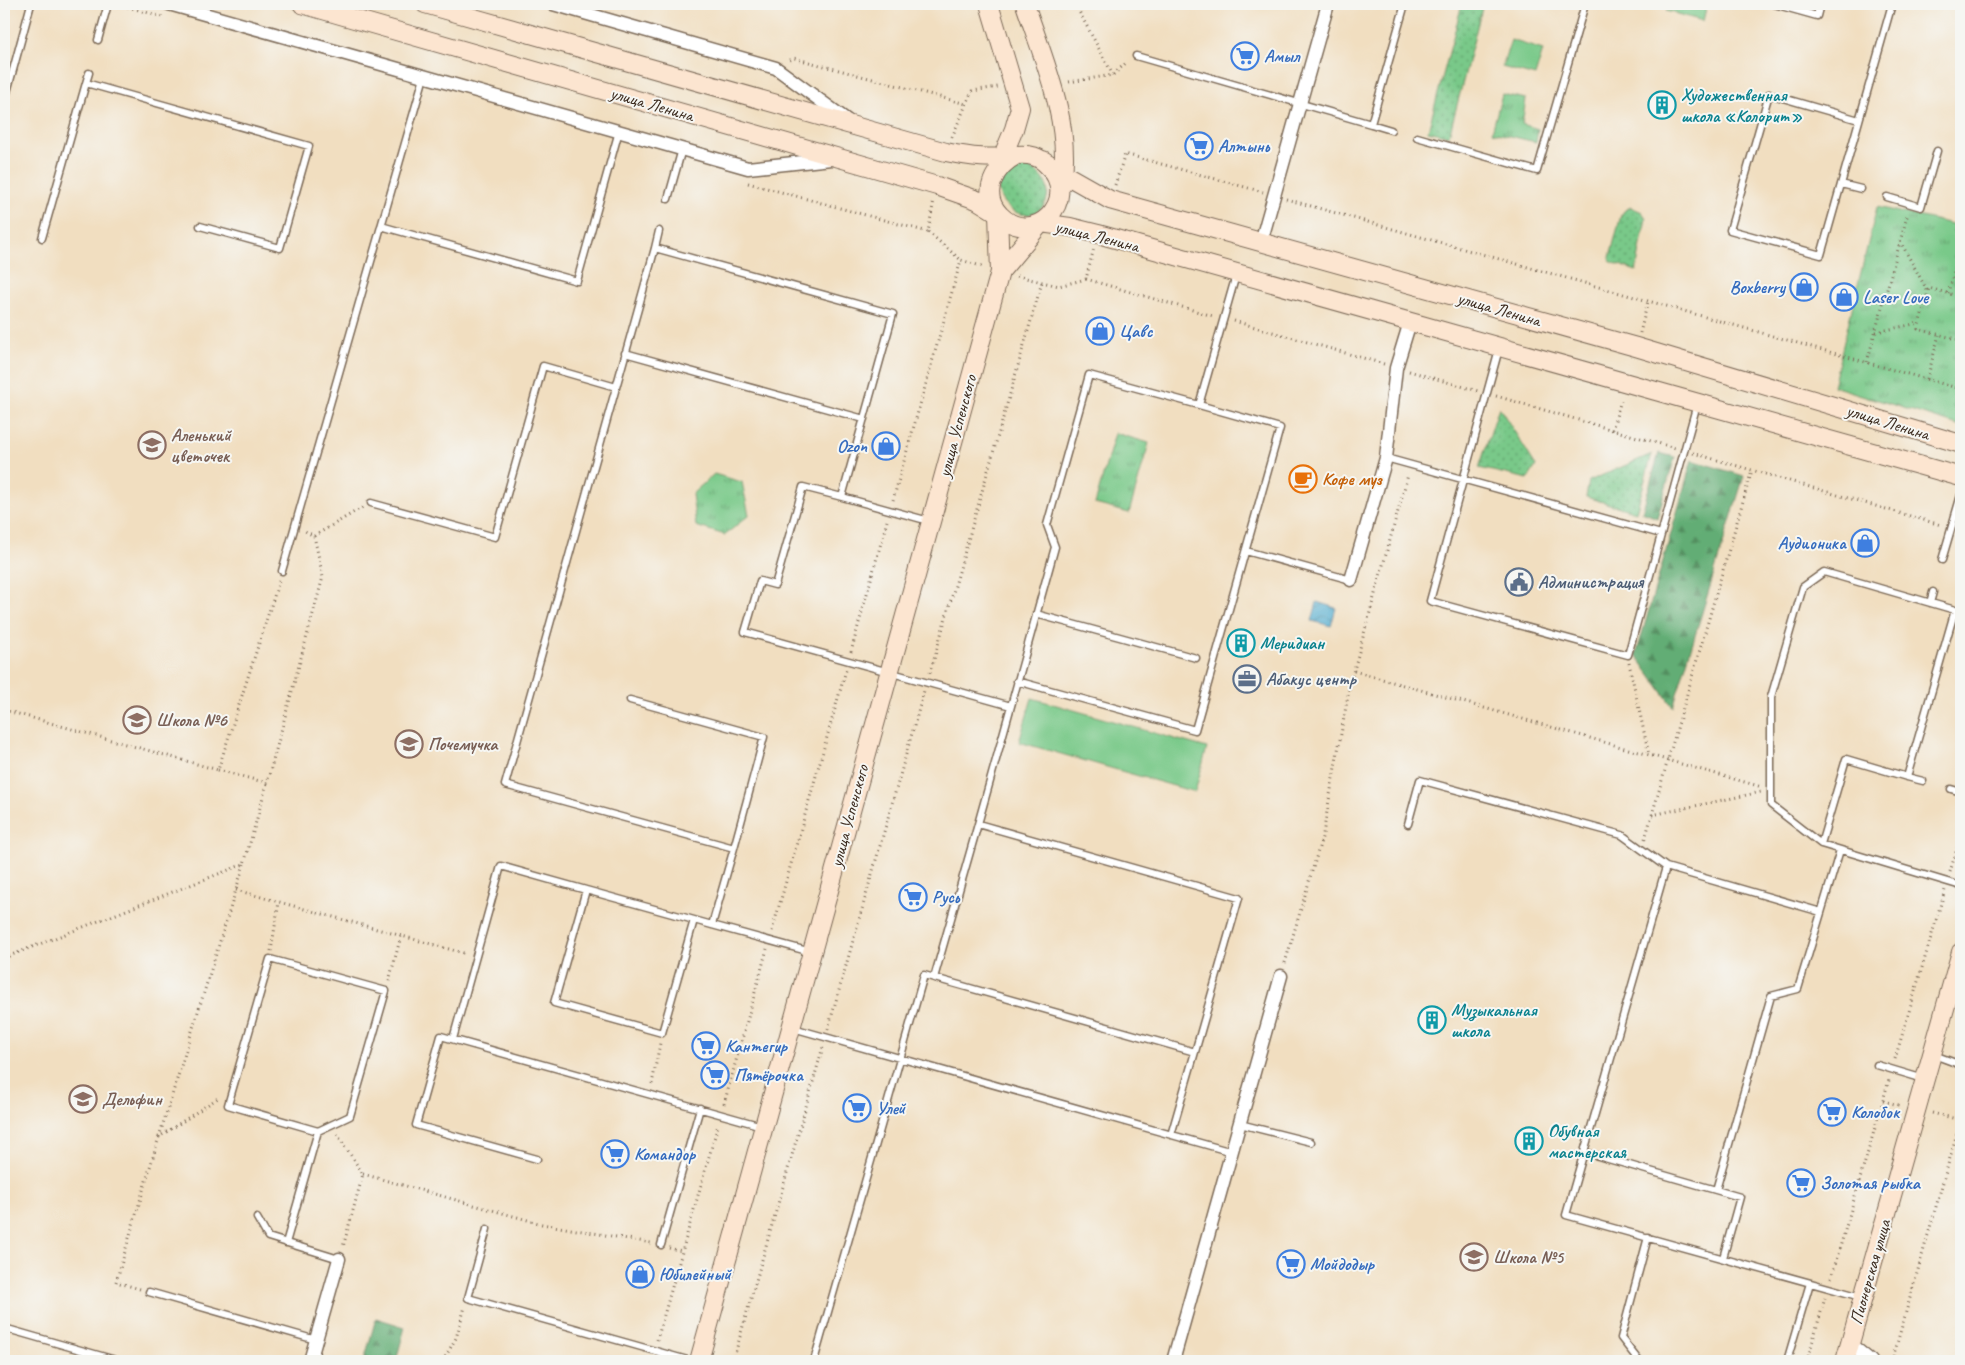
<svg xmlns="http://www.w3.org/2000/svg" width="1965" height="1365" font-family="Caveat,sans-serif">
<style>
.grass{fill:url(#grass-dots);stroke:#5a7a54}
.forest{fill:url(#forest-firs);stroke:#4e6c4a}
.park{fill:url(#park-tufts);stroke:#5a7a54}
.pitch{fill:#79c989;stroke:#5a7a54}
.water{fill:url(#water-waves);stroke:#466b76}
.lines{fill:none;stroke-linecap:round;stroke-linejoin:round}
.lane-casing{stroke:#7b6957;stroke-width:9}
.street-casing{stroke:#7b6957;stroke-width:15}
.secondary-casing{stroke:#7b6957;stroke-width:20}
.path{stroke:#7b6957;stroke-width:3;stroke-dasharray:1 4;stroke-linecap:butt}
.lane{stroke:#fff;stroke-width:6}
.street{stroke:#fff;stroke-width:12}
.secondary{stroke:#fce5d0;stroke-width:18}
.labels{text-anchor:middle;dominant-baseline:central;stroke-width:4;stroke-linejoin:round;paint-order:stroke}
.shop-label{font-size:18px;font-weight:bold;fill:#366cbe;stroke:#f6f6f2;text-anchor:start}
.culture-label{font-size:18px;font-weight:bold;fill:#0d838f;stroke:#f6f6f2;text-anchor:start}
.street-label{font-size:18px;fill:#3b2a1e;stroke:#f6f6f2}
.education-label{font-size:18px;font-weight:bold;fill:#785e54;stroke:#f6f6f2;text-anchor:start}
.food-label{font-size:18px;font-weight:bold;fill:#c56008;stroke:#f6f6f2;text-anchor:start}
.service-label{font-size:18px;font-weight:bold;fill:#4e5e75;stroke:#f6f6f2;text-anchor:start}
</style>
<defs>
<pattern id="grass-dots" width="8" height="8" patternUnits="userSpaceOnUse" patternTransform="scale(1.25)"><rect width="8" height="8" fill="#79c989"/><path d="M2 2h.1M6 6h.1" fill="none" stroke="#64a36f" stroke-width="1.8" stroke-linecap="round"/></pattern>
<pattern id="forest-firs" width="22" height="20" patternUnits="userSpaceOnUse" patternTransform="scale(1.25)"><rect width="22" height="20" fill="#62ad75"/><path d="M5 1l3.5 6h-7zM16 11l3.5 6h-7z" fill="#528d5f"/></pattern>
<pattern id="park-tufts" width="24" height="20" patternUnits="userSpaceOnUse" patternTransform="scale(1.25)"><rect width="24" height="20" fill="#79c989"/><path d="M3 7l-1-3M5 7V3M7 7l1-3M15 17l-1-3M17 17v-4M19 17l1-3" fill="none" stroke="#64a36f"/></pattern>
<pattern id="water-waves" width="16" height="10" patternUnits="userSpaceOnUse" patternTransform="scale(1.25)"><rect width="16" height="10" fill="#51accf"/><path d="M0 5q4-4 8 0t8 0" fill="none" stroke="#448ca7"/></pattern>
</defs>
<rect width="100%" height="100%" fill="#f6f6f2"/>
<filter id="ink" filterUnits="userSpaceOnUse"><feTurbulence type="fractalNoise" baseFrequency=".02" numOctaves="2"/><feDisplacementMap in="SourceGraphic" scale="10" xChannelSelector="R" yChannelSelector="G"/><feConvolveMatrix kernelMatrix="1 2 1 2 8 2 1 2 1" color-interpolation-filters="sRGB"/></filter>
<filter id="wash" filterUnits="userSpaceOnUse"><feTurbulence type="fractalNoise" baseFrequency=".0096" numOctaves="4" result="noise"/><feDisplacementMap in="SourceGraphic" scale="20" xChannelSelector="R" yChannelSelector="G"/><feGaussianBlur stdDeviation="1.12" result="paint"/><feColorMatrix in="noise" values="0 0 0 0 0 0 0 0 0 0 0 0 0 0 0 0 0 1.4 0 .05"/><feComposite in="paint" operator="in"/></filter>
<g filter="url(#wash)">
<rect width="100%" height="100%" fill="#f1dec0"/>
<path class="grass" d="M1462 4H1483L1449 136 1428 131Z
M1025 166C1066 180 1045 228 1013 211 1007 207 1001 201 999 193 995 178 1012 167 1025 166Z
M1631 207 1642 212 1646 218 1636 271 1609 261 1621 215 1625 210Z
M1499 407 1536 466 1528 479 1479 468Z
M1652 454 1636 512 1586 497 1589 481Z"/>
<path class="forest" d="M1659 453 1675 457 1657 518 1642 512Z
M1692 460 1744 476 1673 707 1636 655Z
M376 1318 405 1327 396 1361H364Z"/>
<path class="park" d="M1502 94 1526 99 1522 124 1538 129 1536 142 1492 132Z
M1877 207 1961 226V426L1833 386Z
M1115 433 1149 443 1129 513 1095 504Z
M714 474 742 482 749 515 725 535 696 526 692 494Z"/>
<path class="pitch" d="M1668 4H1707L1703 21 1666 11Z
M1511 40 1543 50 1535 76 1502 67Z
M1032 698 1207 748 1195 792 1019 742Z"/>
<path class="water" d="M1317 602 1336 608 1331 626 1312 621Z"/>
</g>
<g filter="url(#ink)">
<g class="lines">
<g class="lane-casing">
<path id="lane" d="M1774 4 1817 16 1820 4
M98 40 108 4
M1136 56 1371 124 1405 4
M86 83 89 73
M4 103 31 4
M1859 120 1769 94 1730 230 1821 255 1892 4
M1371 124 1391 130
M1417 137 1537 171 1585 4
M1841 184 1861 189
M1887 197 1921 207 1937 151
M668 199 682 149
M381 226 577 281 619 131
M42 238 86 83 309 146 280 248 200 226
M655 248 659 231
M1499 349 1430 601 1628 655 1697 404
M625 353 864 419
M1386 458 1661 534
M842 497 803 487 775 585 760 581 745 632 1011 706 978 824
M371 503 495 537 543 366 616 387
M1246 551 1351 580
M1942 560 1961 495
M282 571 424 77
M1930 603 1933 592
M1036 614 1196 658
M1017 681 1195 730 1280 428 1199 405
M630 700 764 737 734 848
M1011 706 1055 547 1047 525 1089 375 1199 405 1236 275
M1907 777 1923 781
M1951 789 1961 792
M1408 824 1420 780 1622 835 1666 867 1584 1152
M1821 844 1846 759 1907 777 1955 610 1824 572 1803 587 1771 697V805L1821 844 1961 886
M1666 867 1821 912
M694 920 586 890 554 1003 662 1033 694 920 712 925
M811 952 712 925 734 848 505 785 655 248 893 314 842 497 929 521
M934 978 978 824 1239 898 1195 1052
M793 1028 1232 1152
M453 1039 501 866 586 890
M1934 1055 1961 1065
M1877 1065 1924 1079
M1240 1124 1311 1142
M537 1159 416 1125 441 1036 762 1126
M1716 1190 1771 996 1798 989 1840 850
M257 1218 268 1237 339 1259
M487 1229 468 1298 691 1361
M286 1243 318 1131 350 1116 386 991 270 959 228 1105 318 1131
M661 1245 700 1108
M1723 1258 1740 1197 1584 1152 1566 1215C1664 1242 1762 1269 1861 1297
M149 1292 316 1340
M4 1328 119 1361
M814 1361 924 975 1195 1052 1171 1135
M1639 1361 1621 1338 1648 1237
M1787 1361 1810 1283"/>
</g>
<g class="street-casing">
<path id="street" d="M169 4 748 168 831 159
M553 4 776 68 848 121
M1261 242 1328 4
M1351 580 1386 458 1396 368 1410 322
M1850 1344 1871 1361
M310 1361 339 1259
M1173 1361 1281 976"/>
</g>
<g class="secondary-casing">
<path id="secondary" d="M302 4 937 186 977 200 998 213
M425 4 946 152C970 157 992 160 1017 155
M989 4 1020 108 1014 129 999 165
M1025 4C1044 61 1072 123 1062 184
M1017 155C1030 154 1039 156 1048 166 1082 200 1032 249 1000 215 979 194 995 166 1017 155Z
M1043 160 1064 174 1110 200 1636 347 1961 444
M1041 223 1070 227 1098 234 1961 477
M1000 272 1041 223
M699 1361 1000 272 998 213
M1845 1361 1961 952"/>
</g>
<path class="path" d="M118 4 163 17
M1075 4 1113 75
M790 60 794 58 966 104
M1069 82 1113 75 1127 62
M952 137 972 91 998 87
M748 183 928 232 934 200
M1115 185 1125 154 1263 192
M1286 199 1961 389
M928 232 961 260
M1900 241 1928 292
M1017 276 1059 286 1086 279 1094 248
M1086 279 1213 316
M1948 293 1961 247
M1961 297 1929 288 1918 329 1960 340 1961 335
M1234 321 1384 364
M1876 332 1919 323
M1640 333 1648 301
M1867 362 1908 213
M1409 371 1478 391
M1927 379 1939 335
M1496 396 1675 448
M1612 430 1622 397
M1693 453 1941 525
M893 500 961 260 984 267
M314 536 363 507
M851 652 887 521
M1629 663 1649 755
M1354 671 1762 787
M930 673 1042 282
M4 710 218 770 279 581
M218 770 267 783 323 577 314 536 305 531
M1652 815 1761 792
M1645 839 1752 470
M1950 872 1961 835
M236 890 467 954
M772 931 846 670
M271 951 279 902
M4 958 244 864 267 783
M1285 963 1323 834 1350 684 1408 475
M389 981 401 936
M828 1029 924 691
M1895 1059 1945 890
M652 1084 660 1043
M1883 1101 1902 1106
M724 1104 767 949
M1932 1113 1961 1120
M337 1134 363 1174 343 1247
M159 1137 244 864
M363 1174 542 1224 651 1243
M669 1248 682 1251
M1831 1278 1889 1080
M140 1289 116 1282 159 1137 218 1098
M657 1340 718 1125
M443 1361 456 1338 465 1307
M733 1361 823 1047
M1807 1361 1825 1298
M1892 1361 1961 1119"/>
<use href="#lane" class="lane"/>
<use href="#street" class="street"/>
<use href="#secondary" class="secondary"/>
</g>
</g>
<defs>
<g id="supermarket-ring" transform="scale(1.4375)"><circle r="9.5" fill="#f6f6f2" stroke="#3f7fe0" stroke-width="1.5"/><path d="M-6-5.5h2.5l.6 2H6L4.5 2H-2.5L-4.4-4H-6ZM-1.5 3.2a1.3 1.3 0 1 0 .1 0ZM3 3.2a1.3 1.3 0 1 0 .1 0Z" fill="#3f7fe0"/></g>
<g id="building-ring" transform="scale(1.4375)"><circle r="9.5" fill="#f6f6f2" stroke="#0f9aa8" stroke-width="1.5"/><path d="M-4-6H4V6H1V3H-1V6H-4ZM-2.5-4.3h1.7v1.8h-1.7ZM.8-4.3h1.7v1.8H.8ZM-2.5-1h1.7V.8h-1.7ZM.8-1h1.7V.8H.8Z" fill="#0f9aa8"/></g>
<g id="shop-ring" transform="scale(1.4375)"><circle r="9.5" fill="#f6f6f2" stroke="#3f7fe0" stroke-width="1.5"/><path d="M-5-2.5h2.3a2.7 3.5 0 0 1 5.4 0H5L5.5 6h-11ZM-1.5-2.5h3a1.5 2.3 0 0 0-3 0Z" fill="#3f7fe0"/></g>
<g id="school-ring" transform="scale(1.4375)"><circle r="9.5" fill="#f6f6f2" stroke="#8d6e63" stroke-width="1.5"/><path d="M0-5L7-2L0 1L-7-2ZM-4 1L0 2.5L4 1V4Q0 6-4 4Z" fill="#8d6e63"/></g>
<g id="cafe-ring" transform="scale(1.4375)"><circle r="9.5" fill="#f6f6f2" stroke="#e8710a" stroke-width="1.5"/><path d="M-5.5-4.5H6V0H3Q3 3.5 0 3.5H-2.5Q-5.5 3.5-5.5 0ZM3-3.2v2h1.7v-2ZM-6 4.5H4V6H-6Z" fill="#e8710a"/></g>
<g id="civic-ring" transform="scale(1.4375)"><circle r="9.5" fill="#f6f6f2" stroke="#5c6f8a" stroke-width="1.5"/><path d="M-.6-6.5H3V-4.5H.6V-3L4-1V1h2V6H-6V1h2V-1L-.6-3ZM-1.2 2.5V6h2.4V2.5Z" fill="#5c6f8a"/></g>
<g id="office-ring" transform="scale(1.4375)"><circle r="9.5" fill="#f6f6f2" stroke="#5c6f8a" stroke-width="1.5"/><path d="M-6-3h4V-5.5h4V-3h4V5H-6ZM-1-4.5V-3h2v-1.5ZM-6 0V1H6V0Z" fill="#5c6f8a"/></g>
</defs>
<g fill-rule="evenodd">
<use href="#supermarket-ring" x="1245" y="56"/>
<use href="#building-ring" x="1662" y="105"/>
<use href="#supermarket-ring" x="1199" y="146"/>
<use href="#shop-ring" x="1804" y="287"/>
<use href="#shop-ring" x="1844" y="297"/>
<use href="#shop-ring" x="1100" y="331"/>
<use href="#school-ring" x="152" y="445"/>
<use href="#shop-ring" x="886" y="446"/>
<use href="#cafe-ring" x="1303" y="479"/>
<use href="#shop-ring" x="1865" y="543"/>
<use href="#civic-ring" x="1519" y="582"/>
<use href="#building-ring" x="1241" y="643"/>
<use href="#office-ring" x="1247" y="679"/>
<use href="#school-ring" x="137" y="720"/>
<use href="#school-ring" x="409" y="744"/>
<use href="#supermarket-ring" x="913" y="897"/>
<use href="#building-ring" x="1432" y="1020"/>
<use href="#supermarket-ring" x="706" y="1046"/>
<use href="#supermarket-ring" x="715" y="1075"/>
<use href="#school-ring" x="83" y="1099"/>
<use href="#supermarket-ring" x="857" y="1108"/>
<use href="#supermarket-ring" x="1832" y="1112"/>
<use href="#building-ring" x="1529" y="1141"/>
<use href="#supermarket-ring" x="615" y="1154"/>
<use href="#supermarket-ring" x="1801" y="1183"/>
<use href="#school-ring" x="1474" y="1257"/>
<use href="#supermarket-ring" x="1291" y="1264"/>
<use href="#shop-ring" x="640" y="1274"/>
</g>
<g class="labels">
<g class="shop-label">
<text x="1264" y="56">Амыл</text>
<text x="1218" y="146">Алтынь</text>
<text x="1785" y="287" text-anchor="end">Boxberry</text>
<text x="1863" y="297">Laser Love</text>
<text x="1119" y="331">Цавс</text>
<text x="867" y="446" text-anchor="end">Ozon</text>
<text x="1846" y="543" text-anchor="end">Аудионика</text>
<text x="932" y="897">Русь</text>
<text x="725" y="1046">Кантегир</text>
<text x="734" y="1075">Пятёрочка</text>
<text x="876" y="1108">Улей</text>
<text x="1851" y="1112">Колобок</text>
<text x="634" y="1154">Командор</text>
<text x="1820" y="1183">Золотая рыбка</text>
<text x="1310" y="1264">Мойдодыр</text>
<text x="659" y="1274">Юбилейный</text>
</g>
<g class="culture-label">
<text x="1681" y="95">Художественная<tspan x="1681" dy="21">школа «Колорит»</tspan></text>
<text x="1260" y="643">Меридиан</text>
<text x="1451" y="1010">Музыкальная<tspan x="1451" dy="21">школа</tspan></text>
<text x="1548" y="1131">Обувная<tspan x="1548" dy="21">мастерская</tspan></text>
</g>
<g class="street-label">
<text transform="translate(652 104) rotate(16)">улица Ленина</text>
<text transform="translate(1097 236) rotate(14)">улица Ленина</text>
<text transform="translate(1499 309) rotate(16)">улица Ленина</text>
<text transform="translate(1888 422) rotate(17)">улица Ленина</text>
<text transform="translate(957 426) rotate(-75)">улица Успенского</text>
<text transform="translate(849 816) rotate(-75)">улица Успенского</text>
<text transform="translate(1870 1272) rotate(-74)">Пионерская улица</text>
</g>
<g class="education-label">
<text x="171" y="435">Аленький<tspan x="171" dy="21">цветочек</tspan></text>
<text x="156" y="720">Школа №6</text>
<text x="428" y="744">Почемучка</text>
<text x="102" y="1099">Дельфин</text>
<text x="1493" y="1257">Школа №5</text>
</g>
<g class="food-label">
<text x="1322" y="479">Кофе муз</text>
</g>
<g class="service-label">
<text x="1538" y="582">Администрация</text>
<text x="1266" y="679">Абакус центр</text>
</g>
</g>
<rect width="1965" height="1365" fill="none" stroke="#f6f6f2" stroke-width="20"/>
</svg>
